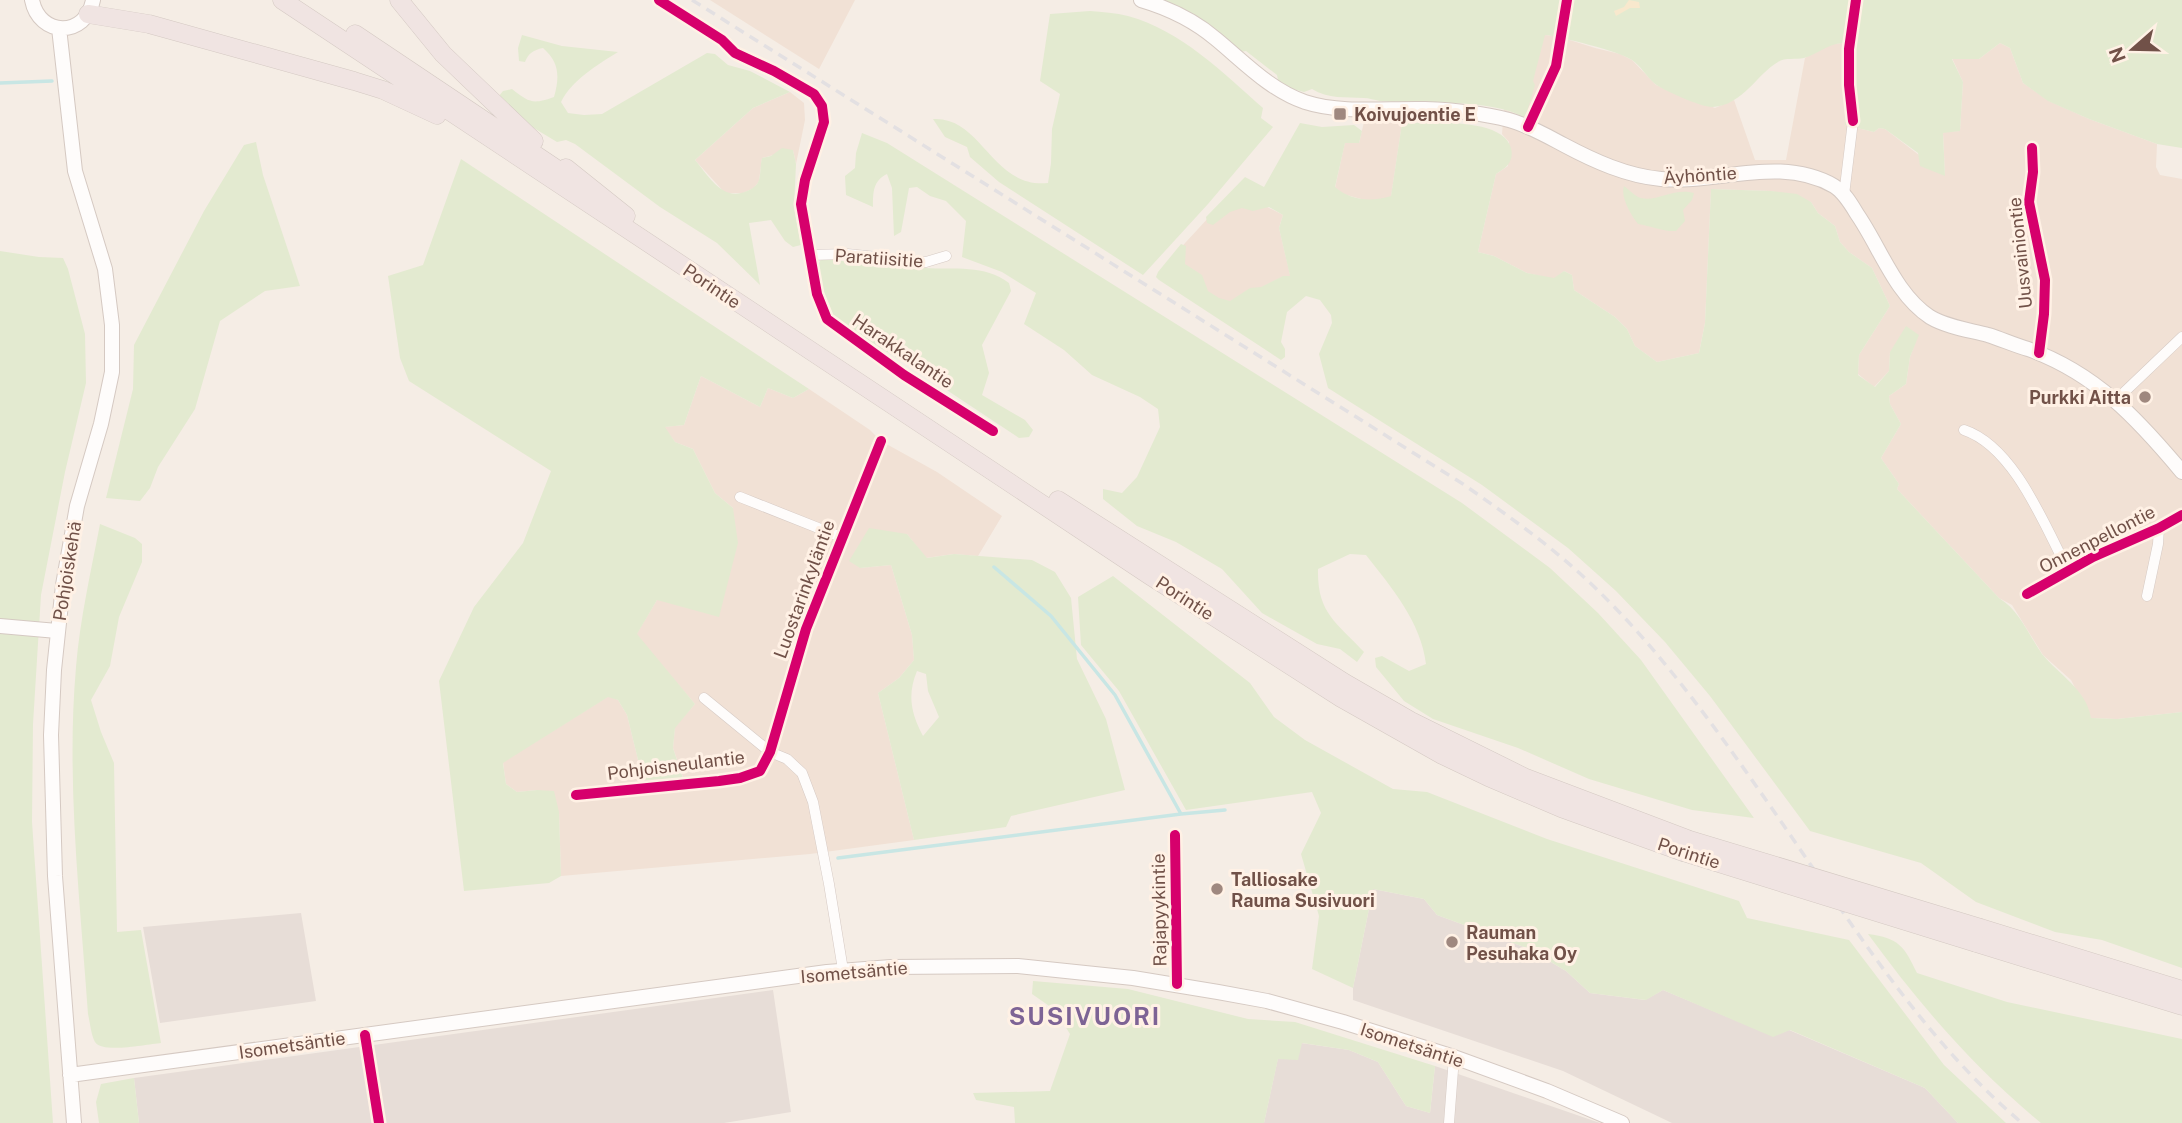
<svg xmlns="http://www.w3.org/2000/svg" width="2182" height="1123" font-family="'Public Sans',sans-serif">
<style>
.residential{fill:#f1e1d5}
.industrial{fill:#e7ddd7}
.green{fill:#e3ead0;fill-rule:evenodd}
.sand{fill:#f8e8cd}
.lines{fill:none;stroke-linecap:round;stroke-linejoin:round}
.stream{stroke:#c8e6e4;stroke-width:3.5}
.street-casing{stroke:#d6cac4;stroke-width:11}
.secondary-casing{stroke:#d5c9c2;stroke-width:16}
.highway-casing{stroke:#d4c9c3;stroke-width:19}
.street{stroke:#fefcfb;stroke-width:10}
.secondary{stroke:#fefcfb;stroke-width:14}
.highway{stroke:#f0e4e2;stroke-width:18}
.rail{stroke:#e3e0e2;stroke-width:3.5;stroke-dasharray:10 7;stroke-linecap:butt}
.highway-bridge-casing{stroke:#d4c9c3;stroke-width:19;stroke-linecap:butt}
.highway-bridge{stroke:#f0e4e2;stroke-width:18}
.cycleway-casing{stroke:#fff1e5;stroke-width:15}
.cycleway{stroke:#d6006c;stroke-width:10}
.poi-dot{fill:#9f887f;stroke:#fff1e5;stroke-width:2.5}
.labels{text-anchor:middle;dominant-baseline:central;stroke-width:6;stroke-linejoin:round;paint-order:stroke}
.poi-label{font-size:18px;font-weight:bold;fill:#715148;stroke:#fff1e5;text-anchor:start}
.street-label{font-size:18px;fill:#715148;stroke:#fff1e5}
.district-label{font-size:24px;font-weight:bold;letter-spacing:2px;fill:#7d6395;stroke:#fff1e5}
</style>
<rect width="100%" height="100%" fill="#f5ede5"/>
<path class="residential" d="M710 0H855L819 69Z
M1544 35 1557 36 1595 48 1620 54 1632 60 1656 85 1715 108 1734 100 1755 160H1786L1805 58 1830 44 1844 43 1845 125 1874 132 1879 128 1885 129 1945 175 1943 132 1960 131 1963 82 1952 58 1979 59 2000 43 2010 48 2023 83 2049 101 2089 119 2157 144 2156 167 2160 175 2182 179V712L2117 719 2091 718 2071 680 2043 655 2012 605 1999 598 1897 489 1899 484 1881 458 1901 424 1890 404 1889 396 1906 384 1910 357 1918 335 1890 352 1889 371 1874 387 1858 374 1859 355 1890 306 1872 268 1849 252 1840 242 1835 226 1818 213 1811 202 1771 191 1711 189 1705 323 1699 353 1657 362 1635 346 1627 329 1615 317 1574 290 1572 275 1564 271 1554 279 1527 273 1494 256 1478 252 1496 174 1508 166 1509 142 1502 134 1504 109 1523 117Z
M790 92 804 103 805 120 796 164 793 150 762 158 759 181 754 188 743 193H725L695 160 753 108Z
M1364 122 1402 123 1391 197 1372 202 1343 194 1335 188 1345 142 1359 143Z
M1234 190 1283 215 1279 228 1291 279 1226 308 1162 268Z
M701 376 760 407 768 388 793 398 809 389 870 430 881 441 937 472 1002 516 978 556 954 554 926 558 907 534 860 568 891 565 912 635 914 660 899 678 878 693 914 840 810 854 561 876 559 812 537 790 517 792 506 784 503 762 609 696 618 700 627 715 643 780 683 777 673 748 675 727 695 704 636 635 657 600 733 508 715 493 693 449 675 442 664 427 684 425Z"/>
<path class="industrial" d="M1373 889 1424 899 1437 915 1527 948 1566 971 1590 993 1645 1000 1663 990 1773 1036 1789 1030 1925 1088 1958 1123H1672L1563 1071 1353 1000V988Z
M301 913 316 1001 160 1023 143 927Z
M773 990 791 1112 724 1123H139L134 1078Z
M1301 1043 1349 1050 1378 1062 1406 1106 1430 1113 1435 1066 1600 1123H1264L1278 1058Z"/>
<path class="green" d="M1158 0H2182V148L2157 144 2089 119 2048 101 2023 83 2010 48 2000 43 1979 59H1952L1963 82 1960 131 1943 133 1945 176 1920 166 1918 153 1885 129 1879 128 1874 132 1845 125 1843 43C1826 44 1819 54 1804 58 1796 60 1785 57 1778 62 1757 74 1743 105 1713 107 1703 108 1662 90 1654 83 1646 76 1641 66 1632 60 1621 52 1559 36 1545 35L1533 81 1535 85 1526 115 1523 117C1491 98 1417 104 1380 101 1374 100 1369 98 1364 98 1346 97 1328 99 1312 89L1304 92 1289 88 1278 80 1277 75 1246 51 1240 52Z
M1090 11C1102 12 1116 13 1128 16 1182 31 1222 72 1263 108L1261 118 1273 127 1208 204 1143 275 999 182 970 157 967 147 945 137 933 119C982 116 992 189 1048 183L1051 163 1052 129 1060 94 1040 81 1050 14Z
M522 35 562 46 618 52C597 65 572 80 561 102L568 113 584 115 602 114 707 53 715 54 728 65 750 71 790 92 753 108 695 160C709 176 722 202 747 191 752 189 757 186 759 180 761 173 760 165 762 158L771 156 782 148 793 150 796 164 794 207 801 245 793 247 785 241 771 220 749 223 760 285 717 243 660 207 575 144 566 140 557 142 499 107V96L503 91 512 89C529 102 532 105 554 97 560 76 559 62 543 48 533 50 528 54 525 62L519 61 518 48Z
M1300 123 1322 127 1354 125 1362 131 1359 143H1345L1335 187C1351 201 1372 202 1391 196L1402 123C1428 123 1503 117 1511 148 1514 162 1507 167 1496 174L1478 252 1494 256 1527 273 1554 278 1564 271 1572 275 1574 290 1615 317 1627 329 1635 346 1657 362 1699 353 1705 323 1711 189 1771 191 1797 194 1811 202 1818 213 1835 226 1840 242 1849 252 1872 268 1890 306 1859 355 1858 375 1875 387 1889 371 1890 352 1906 326 1919 335 1910 357 1906 384 1889 396 1890 404 1901 424 1881 458 1899 484 1897 489 1999 598C2020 611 2028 634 2042 654 2059 675 2086 689 2091 718L2117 719 2182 712V968L2102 940 2055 932 1976 902 1921 863 1810 831 1710 696 1665 642 1616 591 1568 548 1482 485 1328 388 1319 354 1332 323 1331 315 1320 300 1306 296 1287 312 1281 342 1285 349V357L1281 360 1159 280 1156 277 1158 272 1181 244 1186 246 1185 264 1202 275 1208 291 1219 298 1230 301 1250 288 1261 287 1283 276H1290L1279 228 1283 215 1269 207 1253 211 1242 208 1230 212 1213 225 1207 223 1206 217 1245 177 1264 187Z
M862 133 887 143 1462 503 1550 568 1598 613 1641 660 1754 818 1692 810 1589 779 1518 748 1433 719 1404 701 1376 667 1375 658 1382 656 1409 671 1426 664C1421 622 1392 588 1366 555L1350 554 1318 569C1317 613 1336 622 1364 652L1357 662 1340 649 1317 644 1262 613 1222 569 1176 542 1137 526 1103 499V489L1122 493 1137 477 1160 427 1158 409 1140 397 1092 375 1064 350 1024 324 1036 293 1002 272 962 257 966 221 946 201 930 196 917 187 909 188 901 232 894 236 892 188 887 174C873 181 873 192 873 207L846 195 845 176 855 168 856 153Z
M256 142 263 175 300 286 265 291 220 321 195 409 158 467 150 488 140 501 106 498 133 389 134 345 204 211 244 145Z
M461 159 809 389 793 398 768 388 760 407 701 376 684 425 665 427 675 442 693 449 715 493 733 508 738 543 719 617 657 600 637 634 695 704 675 728 673 748 683 778 643 780 627 715 618 700 608 697 503 763 506 784 517 792 537 790 554 791 559 812 561 876 549 883 464 891 439 681 474 607 523 543 551 471 409 381 400 358 388 276 423 265Z
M1624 186C1628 189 1633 194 1638 197 1654 204 1673 187 1694 193L1692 200 1683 210 1685 221 1676 231C1664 232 1651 226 1638 224 1631 215 1620 197 1624 186Z
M0 251 39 257 63 258 68 269 85 334 86 383 65 472 41 595 33 724 32 822 53 1123H0Z
M821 259C855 262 890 265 925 268 955 270 984 264 1009 283L1011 291 982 345 989 373 982 395 1025 420 1033 430 1029 437 1019 438 921 373 834 319 820 288 817 268Z
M100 524 135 538 142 544V562L119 617 110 666 91 700 101 732 114 763 117 932 141 930 161 1043C148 1044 102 1054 95 1042 91 1035 90 1022 88 1014 80 899 66 782 76 667 80 619 91 571 100 524Z
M869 528 907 534 927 558 954 554 1032 560 1055 572 1071 598 1077 659 1106 719 1125 790 1011 816 1006 827 914 840 878 693 899 678 914 660 912 635 891 565 860 568 849 561ZM917 671 926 674 928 691 939 717 923 736C911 713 907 695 917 671Z
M1113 576 1250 683 1274 717 1305 740 1393 789 1427 792 1547 839 1739 901 1747 918 1849 940 1944 1065 2006 1123H1958L1925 1088 1790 1030 1773 1037 1663 990 1646 1000 1590 993 1566 971 1527 948 1437 915 1424 899 1373 889 1353 988 1312 969 1319 916 1301 854 1321 813 1312 792 1186 810 1119 691 1081 645 1078 597Z
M1868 934C1899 938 1904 946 1917 973L2007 1002 2182 1039V1123H2041C1972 1066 1920 1005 1868 934Z
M1033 981 1128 989 1248 1019 1295 1022 1435 1066 1430 1113 1406 1106 1378 1062 1349 1050 1302 1043 1298 1060 1278 1059 1264 1123H1015L1014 1107 976 1100 973 1093 1050 1091 1070 1034 1055 1010 1032 994Z
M134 1078 139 1123H99L96 1102 101 1084Z"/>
<path class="sand" d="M1629 0 1639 2 1640 8H1630L1616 16 1614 11 1624 7Z"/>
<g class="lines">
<path class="stream" d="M0 83 52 81
M1181 814 1225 810
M838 858 1181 814 1115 695 1051 616 994 567"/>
<g class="street-casing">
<path id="street" d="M659 0 722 40 735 53 774 71 814 94 822 106 824 122 805 180 801 204 817 294 827 319 904 375 993 431
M1528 127 1556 66 1567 0
M2032 148 2033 172 2029 202 2045 280 2044 314 2039 353
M1844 195 1853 121
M810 255 847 254 926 262 946 256
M2116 400 2182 337
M1964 430C2015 447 2045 527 2069 572
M740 497 841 537
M2027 594 2093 557 2159 528 2182 515
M2147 596 2158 544 2159 528
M704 698 770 752 787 759 802 773 813 802 829 884 843 970
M576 795 719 781 740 778 760 771 770 752 806 629 881 441
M1175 835 1177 984
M365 1035 379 1123
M1449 1123 1454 1057"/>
</g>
<g class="secondary-casing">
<path id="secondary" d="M32 0C39 37 86 38 93 0
M1141 0C1168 8 1195 21 1216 39 1244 62 1270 90 1305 102 1342 114 1386 108 1425 109 1453 110 1482 113 1509 120 1528 125 1547 136 1564 145 1594 161 1627 176 1661 179 1718 184 1780 155 1834 186 1844 192 1851 204 1857 214 1880 247 1895 294 1930 317 1947 327 1969 330 1988 335 2001 339 2014 345 2028 349 2095 373 2137 418 2182 472
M59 28 75 171 105 269 112 325V372L101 424 77 506 63 585 54 670 51 735 55 876 74 1123
M0 626 57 631
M70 1075 827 972 891 967 1018 966 1133 978 1218 992 1267 1001 1343 1022 1454 1057 1547 1091 1622 1123"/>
</g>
<g class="highway-casing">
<path id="highway" d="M282 0 1149 575 1341 698 1442 755 1488 777 1561 808 1683 852
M399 0 443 54 534 141
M88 14 149 24 354 81 383 90 437 115
M355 34 573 180
M566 168 626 216
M1058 500 1345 683 1411 721 1526 778 1687 839
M1981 928 2182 990
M1976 943 2182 1006"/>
</g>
<use href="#street" class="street"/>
<use href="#secondary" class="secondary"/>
<use href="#highway" class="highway"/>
<path class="rail" d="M692 0 1463 484C1497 508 1530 531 1561 557 1642 625 1705 713 1766 800 1845 912 1916 1033 2022 1123"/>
<g class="highway-bridge-casing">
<path id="highway-bridge" d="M1687 839 1981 928
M1683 852 1976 943"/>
</g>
<use href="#highway-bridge" class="highway-bridge"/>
<g class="cycleway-casing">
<path id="cycleway" d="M659 0 722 40 735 53 774 71 814 94 822 106 824 122 805 180 801 204 817 294 827 319 904 375 993 431
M1853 121 1849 85V49L1856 0
M1528 127 1556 66 1567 0
M2032 148 2033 172 2029 202 2045 280 2044 314 2039 353
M2027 594 2093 557 2159 528 2182 515
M576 795 719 781 740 778 760 771 770 752 806 629 881 441
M1175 835 1177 984
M365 1035 379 1123"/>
</g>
<use href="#cycleway" class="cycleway"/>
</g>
<g class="poi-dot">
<rect x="1333" y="107" width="14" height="14" rx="3.5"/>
<circle cx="2145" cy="397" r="7"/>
<circle cx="1217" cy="889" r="7"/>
<circle cx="1452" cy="942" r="7"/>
</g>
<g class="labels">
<g class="poi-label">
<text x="1354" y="114">Koivujoentie E</text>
<text x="2131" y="397" text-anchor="end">Purkki Aitta</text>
<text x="1231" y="879">Talliosake<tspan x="1231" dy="21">Rauma Susivuori</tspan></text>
<text x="1466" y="932">Rauman<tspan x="1466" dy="21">Pesuhaka Oy</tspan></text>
</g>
<g class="street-label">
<text transform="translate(1700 175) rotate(-4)">Äyhöntie</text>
<text transform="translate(2020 253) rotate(-96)">Uusvainiontie</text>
<text transform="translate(879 258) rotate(4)">Paratiisitie</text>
<text transform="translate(712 286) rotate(34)">Porintie</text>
<text transform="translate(903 351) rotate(34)">Harakkalantie</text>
<text transform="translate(2097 539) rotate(-27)">Onnenpellontie</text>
<text transform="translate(67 571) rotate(-81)">Pohjoiskehä</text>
<text transform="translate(804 589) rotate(-70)">Luostarinkyläntie</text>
<text transform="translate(1185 598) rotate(33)">Porintie</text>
<text transform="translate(676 765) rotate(-7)">Pohjoisneulantie</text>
<text transform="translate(1689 853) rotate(18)">Porintie</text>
<text transform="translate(1159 910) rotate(-91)">Rajapyykintie</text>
<text transform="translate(854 972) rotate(-5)">Isometsäntie</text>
<text transform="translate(292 1045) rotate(-8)">Isometsäntie</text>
<text transform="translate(1412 1045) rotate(18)">Isometsäntie</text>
</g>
<g class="district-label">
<text x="1085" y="1016">SUSIVUORI</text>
</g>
</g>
<g transform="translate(2133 49) rotate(250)" stroke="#fff1e5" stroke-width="5" paint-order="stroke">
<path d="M0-5L12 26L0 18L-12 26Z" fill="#715148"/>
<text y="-10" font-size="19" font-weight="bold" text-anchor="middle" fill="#715148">N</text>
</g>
</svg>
